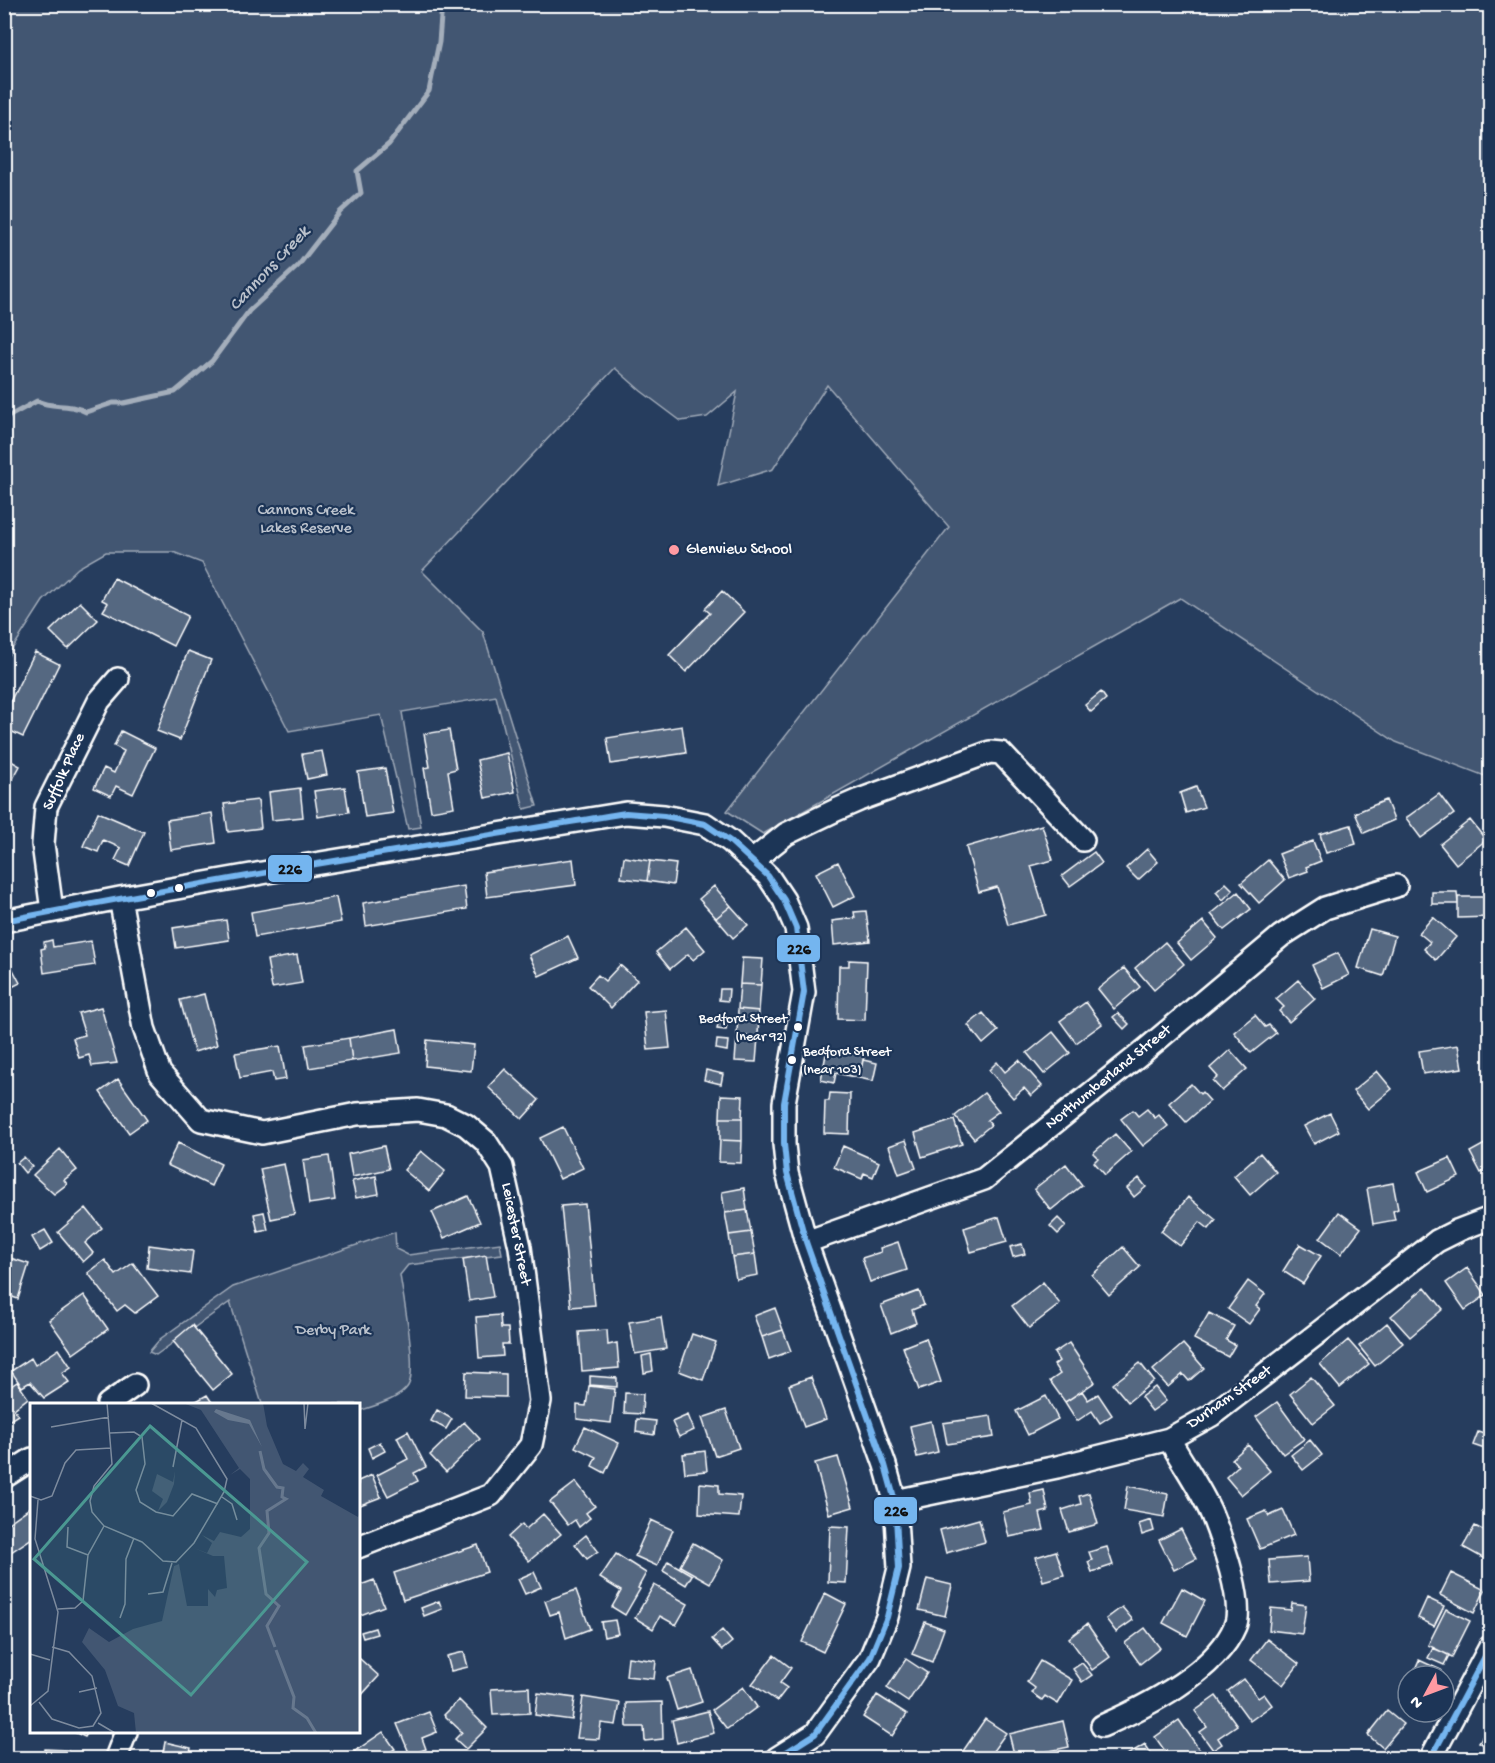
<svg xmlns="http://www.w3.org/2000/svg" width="1495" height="1763" font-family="'Gochi Hand',sans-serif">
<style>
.green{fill:#425672;stroke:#a0aab8;stroke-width:1.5}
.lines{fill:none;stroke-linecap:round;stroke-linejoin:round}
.stream{stroke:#a4aebb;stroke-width:5}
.building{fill:#556781;stroke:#fff;stroke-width:1.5}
.minor-casing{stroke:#fff;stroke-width:26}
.minor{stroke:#1d3557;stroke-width:21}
.bus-1-casing{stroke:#1d3557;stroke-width:10}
.bus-1{stroke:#74b5ef;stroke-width:6}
.poi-dot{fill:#ff9aa2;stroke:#1d3557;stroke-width:2}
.bus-dot{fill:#fff;stroke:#1d3557;stroke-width:2}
.labels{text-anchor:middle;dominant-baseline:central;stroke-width:4.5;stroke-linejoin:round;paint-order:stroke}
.bus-label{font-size:14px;fill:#fff;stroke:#1d3557;text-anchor:end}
.park-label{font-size:16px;fill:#bdc4ce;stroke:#1d3557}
.poi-label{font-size:16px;fill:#fff;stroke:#1d3557;text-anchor:start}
.street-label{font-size:16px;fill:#fff;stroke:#1d3557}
.water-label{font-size:18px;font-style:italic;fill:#bbc2cc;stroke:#1d3557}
.inset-river{fill:none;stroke:#67788e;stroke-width:3}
.inset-road{fill:none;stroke:#7d8b9e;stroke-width:1.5}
.view{fill:#4b9892;fill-opacity:0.15;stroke:#4b9892;stroke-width:3}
.inset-edge{fill:none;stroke:#fff;stroke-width:3}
.line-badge{stroke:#1d3557;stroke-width:2}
.pale-badge-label{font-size:16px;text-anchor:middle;font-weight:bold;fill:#111}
</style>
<rect width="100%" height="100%" fill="#263d5e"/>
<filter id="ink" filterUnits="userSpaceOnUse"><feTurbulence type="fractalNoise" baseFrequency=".0167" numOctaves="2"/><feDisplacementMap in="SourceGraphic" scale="12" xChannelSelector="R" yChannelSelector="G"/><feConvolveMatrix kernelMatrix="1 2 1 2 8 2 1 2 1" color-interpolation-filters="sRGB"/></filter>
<g filter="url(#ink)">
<path class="green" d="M4 5H1490V778L1396 742 1180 598 763 834 727 811 949 527 827 385 773 469 718 486 737 392 707 417 681 421 641 391 615 368 422 571 483 632 537 806 524 809 496 696 402 712 421 827 408 829 381 715 289 731 202 563 173 552H106L78 568 43 601 7 657H5Z
M395 1232 396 1249 408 1255 500 1243 502 1254 408 1265 400 1275C403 1296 418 1370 408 1386 399 1400 373 1406 359 1411L358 1404H262L230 1302 156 1355 149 1352 160 1339 233 1287Z"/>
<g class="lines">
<path class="stream" d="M4 419 37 401C54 409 67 402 86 412L113 403H124L175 392 212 361 249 311 298 266 340 212 361 193 357 171 389 144 429 91 439 42 442 4"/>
</g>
<path class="building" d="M114 578 188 616 173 646 103 611 108 603 102 600Z
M722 591 744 612 686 672 669 655 710 613 705 609Z
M80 602 98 620 68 649 50 631Z
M188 651 211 660 180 740 157 731Z
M35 652 59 664 23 737 4 728V714Z
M1101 692 1106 699 1091 712 1085 705Z
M682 726 686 753 611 764 607 738Z
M449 730 456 769 448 771 454 807 431 811 424 768 430 767 424 734Z
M121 731 155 748 133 794 116 786 111 796 94 788 104 768 114 773 124 751 114 746Z
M322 751 327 775 307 779 302 754Z
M507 753 515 792 485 798 477 760Z
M4 757 20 766 4 795Z
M385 768 393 813 365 817 358 772Z
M345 787 349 812 318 817 314 791Z
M1196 787 1204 807 1186 813 1180 793Z
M300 788 303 817 272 820 269 792Z
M1439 794 1454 814 1421 838 1406 818Z
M258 800 261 828 228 832 224 804Z
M1386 800 1394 820 1364 833 1355 813Z
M98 812 144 832 129 866 115 860 121 848 103 840 98 852 83 846Z
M212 813 216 843 171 850 167 820Z
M1470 820 1486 840 1456 864 1440 844Z
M1042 825 1053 860 1031 866 1046 915 1008 925 997 887 979 892 966 847Z
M1351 825 1356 844 1326 853 1320 834Z
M1313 841 1321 861 1306 867 1308 871 1289 878 1279 854Z
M1147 849 1158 862 1138 880 1126 868Z
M1094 852 1102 863 1070 886 1062 876Z
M624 857 650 861 647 881 621 878Z
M573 859 576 885 487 897 484 872Z
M1268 860 1285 880 1259 903 1241 883Z
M650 861 676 864 673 885 647 881Z
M838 862 855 896 833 907 816 873Z
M1226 883 1233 890 1223 900 1216 892Z
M464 886 467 909 366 926 363 903Z
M714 886 731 906 716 918 699 899Z
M1238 892 1251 909 1224 930 1211 914Z
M1432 892H1457L1458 904H1432Z
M336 897 341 922 255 937 251 912Z
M1458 897H1490V917L1458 918Z
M731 906 748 925 733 938 716 918Z
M866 911 870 941 834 945 832 921 855 918 854 912Z
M1433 917 1456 937 1436 960 1424 949 1430 942 1419 933Z
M226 920 229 940 176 948 173 928Z
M1203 921 1217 938 1191 960 1177 943Z
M686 927 705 950 693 960 688 954 670 969 656 952Z
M1370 929 1395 936 1383 976 1358 968Z
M568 936 578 958 539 976 529 955Z
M52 940 53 947 91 941 95 965 44 973 41 949 45 948 44 942Z
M1165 942 1184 964 1154 990 1135 968Z
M1338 953 1349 975 1323 988 1312 965Z
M297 955 302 983 272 988 267 960Z
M742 958 763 959 761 985 740 984Z
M849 960 867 961 865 1020 838 1019 839 966H849Z
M9 962 20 983 4 991V964Z
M620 965 637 980 611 1008 588 986 598 975 605 981Z
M1124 968 1140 987 1114 1009 1098 989Z
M1298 980 1315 999 1289 1022 1279 1011 1284 1007 1276 999Z
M740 984 761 985 759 1011 738 1009Z
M720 989H729L728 1001 719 1000Z
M204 994 217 1045 194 1052 180 1000Z
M1086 1002 1102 1024 1076 1043 1060 1021Z
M101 1007 117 1063 92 1066 89 1055 79 1058 73 1038 85 1035 78 1013Z
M738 1009 759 1011 758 1037 737 1035Z
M666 1010 670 1048 648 1050 644 1012Z
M983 1013 998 1031 983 1044 968 1025Z
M1118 1013 1129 1024 1124 1029 1113 1017Z
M1255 1015 1265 1027 1269 1025 1276 1033 1251 1053 1234 1032Z
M719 1016 728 1017 726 1030 717 1029Z
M397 1029 401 1053 352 1061 349 1038Z
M1053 1032 1070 1053 1044 1074 1027 1053Z
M737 1035 758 1037 756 1062 735 1061Z
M349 1038 352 1061 309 1068 305 1045Z
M427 1040 474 1045 471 1071 425 1066Z
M717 1040 728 1041 727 1051 716 1049Z
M1458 1045 1462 1068 1423 1074 1419 1051Z
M280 1046 286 1079 274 1081 272 1072 240 1078 235 1053Z
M827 1049 864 1056 859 1078 836 1073 834 1083 821 1080Z
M1230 1050 1247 1069 1222 1091 1213 1081 1218 1077 1210 1068Z
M863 1060 877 1063 873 1081 859 1078Z
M1019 1060 1042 1086 1031 1096 1024 1088 1013 1098 989 1070 997 1062 1005 1072Z
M505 1069 539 1100 522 1119 488 1087Z
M706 1070 723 1074 721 1084 704 1080Z
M1377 1071 1392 1089 1368 1109 1353 1091Z
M118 1079 147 1120 129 1133 100 1092Z
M1191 1084 1200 1094 1202 1092 1210 1101 1186 1122 1169 1103Z
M830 1093 850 1094 849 1134 824 1133 825 1101H829Z
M984 1093 999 1111 987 1120 991 1125 974 1139 955 1116Z
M721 1095 743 1096 742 1118H720Z
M1147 1109 1155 1118 1159 1115 1168 1126 1143 1146 1121 1119 1133 1110 1138 1116Z
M1330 1113 1339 1131 1314 1144 1304 1126Z
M720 1118H742V1141L720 1140Z
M954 1120 962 1144 922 1157 915 1133Z
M563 1127 583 1168 560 1179 540 1138Z
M1115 1134 1131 1152 1105 1175 1094 1162 1098 1158 1093 1153Z
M720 1140 742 1141 741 1163 719 1162Z
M906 1140 916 1168 899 1174 889 1146Z
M1490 1141V1168L1481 1173 1470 1152Z
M178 1143 221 1164 211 1186 167 1165Z
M384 1146 389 1169 352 1177 348 1154Z
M843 1146 879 1162 873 1177 864 1173 862 1179 834 1167Z
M60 1149 77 1170 64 1180 67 1184 54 1194 33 1175Z
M421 1151 445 1171 429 1191 404 1170Z
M1260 1153 1276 1172 1250 1195 1234 1176Z
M329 1156 335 1200 309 1204 303 1160Z
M24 1157 32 1166 25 1173 17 1163Z
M1450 1158 1459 1177 1427 1192 1418 1172Z
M284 1164 295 1214 271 1219 260 1169Z
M1066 1164 1082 1185 1051 1210 1034 1189Z
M376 1176 379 1194 356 1198 352 1181Z
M1139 1178 1146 1187 1134 1197 1127 1188Z
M1393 1183 1398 1209 1393 1211 1395 1220 1373 1224 1367 1188Z
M744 1188 747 1210 725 1213 722 1192Z
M468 1196 480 1222 444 1238 432 1212Z
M1188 1197 1216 1220 1209 1229 1200 1222 1180 1246 1161 1231Z
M585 1204 595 1305 571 1307 561 1206Z
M86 1208 102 1228 85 1243 93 1253 83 1262 58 1232Z
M747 1210 751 1232 729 1235 725 1213Z
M264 1212 268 1230 258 1232 254 1214Z
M1339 1212 1361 1228 1341 1254 1320 1238Z
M999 1217 1007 1242 971 1252 964 1228Z
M1058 1218 1066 1226 1058 1234 1050 1226Z
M45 1230 53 1243 40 1251 32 1237Z
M751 1232 755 1254 732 1257 729 1235Z
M898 1242 907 1270 870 1282 862 1258 881 1252 880 1248Z
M1022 1244 1025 1254 1013 1257 1010 1247Z
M1300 1244 1321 1256 1303 1284 1283 1271Z
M149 1245 193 1251 190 1274 147 1268Z
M1123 1247 1140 1267 1109 1295 1092 1275Z
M755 1254 758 1275 736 1279 732 1257Z
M486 1255 493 1297 469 1301 463 1259Z
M4 1256 29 1264 18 1299 4 1294Z
M105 1260 116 1275 133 1263 158 1296 135 1313 125 1305 117 1311 88 1273Z
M1467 1268 1486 1295 1465 1310 1446 1283Z
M1248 1281 1265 1294 1256 1306 1260 1309 1249 1324 1228 1309Z
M1043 1282 1060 1304 1029 1328 1012 1306Z
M1425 1287 1443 1309 1410 1337 1391 1316Z
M919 1291 924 1305 912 1310 916 1323 891 1333 881 1305Z
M84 1295 108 1329 73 1354 49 1320Z
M775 1308 783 1330 762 1337 754 1316Z
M1209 1313 1234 1326 1226 1340 1235 1345 1228 1357 1194 1339Z
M500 1315 501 1328H508L509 1344H502L503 1356 479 1358 476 1317Z
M661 1317 666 1349 635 1354 629 1322Z
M1387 1323 1403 1343 1375 1366 1359 1346Z
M192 1325 232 1374 213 1390 173 1341Z
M607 1330 608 1345 617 1343 619 1368 582 1371 579 1332Z
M783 1330 791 1351 769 1359 762 1337Z
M692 1334 716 1342 703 1380 679 1371Z
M926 1338 941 1382 919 1390 903 1347Z
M1348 1340 1369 1364 1340 1388 1320 1364Z
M1069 1343 1095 1382 1065 1402 1050 1381 1060 1374 1054 1365 1059 1361 1054 1353Z
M1183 1344 1204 1368 1189 1381 1183 1374 1168 1387 1153 1370Z
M59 1349 71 1367 62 1373 69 1382 44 1398 30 1382 22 1387 11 1371 31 1358 35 1365Z
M651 1354 653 1371 644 1373 642 1356Z
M1140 1363 1154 1381 1128 1402 1113 1384Z
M466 1372 506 1374V1397L465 1396Z
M590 1376 617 1378V1387L590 1385Z
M811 1377 826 1419 804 1427 789 1385Z
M1311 1377 1335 1406 1313 1423 1290 1394Z
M17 1382 28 1398 14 1409 18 1415 4 1424V1391Z
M589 1386 615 1389 611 1423 577 1419V1405L586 1406Z
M1155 1387 1166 1401 1152 1411 1141 1397Z
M1082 1391 1088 1400 1098 1394 1112 1415 1100 1423 1092 1411 1077 1421 1065 1402Z
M625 1393 643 1394 642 1414 624 1413Z
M207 1395 213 1404H191Z
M1046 1396 1058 1419 1028 1435 1016 1411Z
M1277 1402 1304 1439 1283 1454 1256 1417Z
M437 1410 452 1419 446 1429 431 1421Z
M726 1410 739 1448 715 1456 702 1418Z
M688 1415 694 1430 679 1437 672 1422Z
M991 1416 994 1437 947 1444 943 1423Z
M637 1419 656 1421 654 1435 636 1432Z
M931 1421 938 1452 917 1457 910 1426Z
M464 1422 480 1439 446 1472 430 1455Z
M585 1427 619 1443 605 1473 592 1466 596 1457 575 1447Z
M408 1431 426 1467 414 1473 418 1481 388 1496 377 1475 408 1459 397 1437Z
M1478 1432 1490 1436V1451L1473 1445Z
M1310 1440 1322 1455 1303 1470 1291 1455Z
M380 1442 385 1451 372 1458 368 1448Z
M1248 1445 1270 1471 1241 1495 1226 1477 1238 1466 1232 1459Z
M705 1451 707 1471 685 1473 683 1454Z
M838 1457 853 1507 829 1514 815 1463Z
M372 1475 381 1497 358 1506V1481Z
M576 1482 595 1506 586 1513 590 1518 579 1527 575 1520 568 1525 550 1502Z
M700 1483 719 1485V1494L741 1496 739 1517 699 1514Z
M1128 1486 1168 1494 1164 1517 1124 1510Z
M1044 1490 1048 1511 1040 1513 1044 1530 1009 1537 1003 1512 1032 1505 1030 1493Z
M1089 1493 1098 1524 1069 1532 1062 1510 1081 1504 1079 1496Z
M1490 1495V1516L1482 1512Z
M31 1507 32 1538 5 1556 4 1526Z
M1283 1510 1294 1535 1260 1549 1247 1519 1266 1511 1269 1516Z
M543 1514 561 1534 529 1561 508 1537 522 1524 526 1529Z
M979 1519 985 1542 946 1553 940 1530Z
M651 1520 673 1530 657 1566 635 1556Z
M1151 1520 1154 1531 1142 1535 1139 1524Z
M830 1526 849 1527 846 1583 828 1582Z
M1475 1526 1490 1534V1562L1463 1547Z
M1181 1529 1196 1559 1174 1570 1159 1540Z
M586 1535 598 1551 587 1559 575 1544Z
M693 1543 723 1560 710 1583 680 1566Z
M478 1545 487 1572 403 1600 394 1573Z
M1107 1547 1113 1565 1092 1572 1088 1562 1092 1560 1089 1552Z
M1056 1551 1064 1575 1043 1581 1036 1557Z
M616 1554 646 1573 638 1588 640 1589 625 1615 612 1607 621 1591 600 1578Z
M1307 1557 1309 1581 1271 1584 1269 1560Z
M668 1561 692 1575 686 1585 663 1571Z
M534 1572 541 1587 525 1594 518 1579Z
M1451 1573 1485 1590 1474 1613 1440 1595Z
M927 1579 952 1585 945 1616 919 1610Z
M374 1580 384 1606 358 1616V1586Z
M654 1585 688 1604 676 1625 660 1616 653 1629 635 1618Z
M1182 1588 1205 1601 1187 1636 1163 1623Z
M576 1590 590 1629 566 1638 559 1612 550 1615 545 1601Z
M825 1593 846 1604 823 1652 802 1642Z
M1427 1598 1444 1606 1434 1626 1418 1618Z
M439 1601 442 1609 424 1616 421 1608Z
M1292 1603 1306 1605 1302 1634 1269 1630 1271 1608 1291 1610Z
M1122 1607 1133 1620 1116 1632 1106 1619Z
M1446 1609 1470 1621 1452 1657 1428 1645Z
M615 1620 618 1634 604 1637 601 1622Z
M925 1622 944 1629 932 1662 912 1654Z
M1087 1624 1110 1657 1092 1670 1069 1638Z
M375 1628 377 1634 363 1638 361 1632Z
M1145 1628 1160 1648 1140 1664 1125 1643Z
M722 1630 732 1642 722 1650 712 1639Z
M1267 1639 1299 1664 1283 1685 1251 1660Z
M1433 1648 1449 1655 1444 1665 1428 1658Z
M464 1652 468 1667 451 1671 447 1656Z
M774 1655 791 1668 780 1683 787 1688 777 1701 752 1684Z
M628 1657 656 1661 654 1679 626 1676Z
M360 1659 379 1676 358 1699V1660Z
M906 1659 927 1673 908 1702 887 1688Z
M1419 1660 1441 1670 1438 1676H1412Z
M1040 1661 1072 1680 1058 1704 1045 1696 1042 1700 1032 1693 1035 1688 1027 1682Z
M1082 1663 1092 1675 1082 1682 1073 1669Z
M692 1670 702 1702 677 1710 667 1678Z
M1244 1679 1258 1698 1264 1694 1272 1705 1250 1721 1228 1691Z
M529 1687 530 1713 493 1715 491 1689Z
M743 1687 757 1707 727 1729 712 1710Z
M538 1693 575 1698 572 1720 535 1715Z
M877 1695 907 1714 892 1736 863 1717Z
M1216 1696 1237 1725 1218 1738 1222 1744 1213 1750 1200 1732 1207 1727 1195 1711Z
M583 1697 620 1703 616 1725 601 1723 599 1739 577 1738Z
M459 1700 487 1728 466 1749 455 1739 462 1732 444 1715Z
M662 1702 663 1739 645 1741 644 1727H627L626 1703Z
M708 1711 714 1733 677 1743 672 1720Z
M1387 1711 1403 1724 1383 1748 1368 1735Z
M429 1712 437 1732 422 1738 426 1749 410 1755 397 1724Z
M985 1719 1006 1733 988 1758H974L963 1751Z
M1179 1720 1201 1752 1192 1758H1170L1155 1737Z
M1063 1721 1069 1747 1015 1758 1009 1734Z
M1490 1724V1749L1479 1742Z
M74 1732H88L85 1737Z
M383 1732 395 1749 381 1758H354L351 1754Z
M165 1742 191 1748 189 1758H162Z
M1145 1744 1154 1758H1122Z
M45 1749 68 1750V1758H44Z"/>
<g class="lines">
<g class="minor-casing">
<path id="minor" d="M752 861 786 834 836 810 859 800 990 752 1001 753 1083 840
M120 898 144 1028 160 1073 201 1120 262 1133 357 1114 418 1110 446 1115 466 1125 486 1142 502 1167 520 1247 540 1401 531 1445 491 1495 358 1547
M52 911 43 844 46 807 99 701 118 679
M4 921 120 898 302 866 626 813 664 816 705 824 730 841 768 876 784 900 796 928 804 992 784 1103V1144L787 1173 806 1242 885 1465 895 1501 899 1568 887 1617 870 1658 815 1734 777 1758
M806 1242 984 1179 1144 1051 1281 936 1325 908 1396 886
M108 1404 135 1385
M4 1477 32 1459
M895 1501 1057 1467 1169 1439 1212 1415 1437 1241 1459 1230 1490 1218
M1102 1726C1145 1707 1216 1672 1235 1626 1245 1603 1221 1538 1212 1515 1201 1489 1183 1464 1169 1439
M116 1758 126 1732
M1431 1758 1490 1647"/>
</g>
<use href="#minor" class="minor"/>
<g class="bus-1-casing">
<path id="bus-1" d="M4 921C211 880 418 847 626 813L664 816 705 824 730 841 768 876 784 900 796 928 804 992 784 1103V1144L787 1173 806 1242 885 1465 895 1501 899 1568 887 1617 870 1658 815 1734 777 1758
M1431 1758 1490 1647"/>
</g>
<use href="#bus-1" class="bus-1"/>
</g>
</g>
<circle class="poi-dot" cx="674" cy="550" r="6"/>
<g class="bus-dot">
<circle cx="179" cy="888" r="5"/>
<circle cx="151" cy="893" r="5"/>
<circle cx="798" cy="1027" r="5"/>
<circle cx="792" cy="1060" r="5"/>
</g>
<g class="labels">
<g class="bus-label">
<text x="787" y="1019">Bedford Street<tspan x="787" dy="18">(near 92)</tspan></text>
<text x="803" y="1052" text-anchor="start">Bedford Street<tspan x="803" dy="18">(near 103)</tspan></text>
</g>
<g class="park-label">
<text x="306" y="511">Cannons Creek<tspan x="306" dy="18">Lakes Reserve</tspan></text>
<text x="333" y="1331">Derby Park</text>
</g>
<g class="poi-label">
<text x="686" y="550">Glenview School</text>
</g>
<g class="street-label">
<text transform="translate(65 772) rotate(-66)">Suffolk Place</text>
<text transform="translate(1109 1078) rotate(-39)">Northumberland Street</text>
<text transform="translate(515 1234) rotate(79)">Leicester Street</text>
<text transform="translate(1230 1398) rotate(-35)">Durham Street</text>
</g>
<g class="water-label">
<text transform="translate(270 269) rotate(-47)">Cannons Creek</text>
</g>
</g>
<g transform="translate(30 1403)">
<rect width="330" height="330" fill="#263d5e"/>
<path d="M153 0H233L237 23 253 61 266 68 273 60 279 66 273 74 294 87 291 93 328 114 330 110V330H106L104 310 88 303 75 267 52 239 59 225 79 239 103 226 132 218 144 163 149 161 157 203H178V186L185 194 187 187 197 185 194 153H183L164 145 177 150 182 140 172 132 184 138 190 129 211 134 220 126V76L210 66 200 72 209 65 171 7ZM145 68 144 81 137 99 128 108 133 96 122 88 127 71 143 79Z" fill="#425672"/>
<path d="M186 6 220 17 232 44 219 21 198 17 184 9Z" fill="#67788e"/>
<path class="inset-river" d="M230 48 234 66 247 84 253 85 252 94 256 96 237 108 239 130 229 145 236 191 249 203 237 223 245 244M246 247 264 294 263 305 277 315 286 330"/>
<path class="inset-road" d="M77 0 82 61 64 83 60 98 62 109 74 123 112 139 133 158 146 159 164 140 194 89 197 76 166 25 121 0M274 0 275 26M21 24 79 14M275 26 278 0M80 30 104 29 112 34 115 61 106 87 110 99 126 109 143 113 162 91 188 101M143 64 152 17M0 93 11 97 22 93 35 60 46 47 81 45M192 94 202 101 207 117M38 124 37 144 58 152M118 191 133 189 142 160M28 206 45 205 53 198 58 152 74 123M90 215 95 201 96 156 104 135M0 251 20 257M49 289 67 285M9 299 22 316 49 325 63 323 71 310 62 273 39 249 22 244M0 303 18 288 28 209 5 136 8 97M68 320 85 330"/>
<path class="view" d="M120 23 277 159 161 292 4 156Z"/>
<rect width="330" height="330" class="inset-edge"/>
</g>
<g class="line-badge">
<rect x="267" y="854" width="46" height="29" rx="6" fill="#74b5ef"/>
<rect x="776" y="934" width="45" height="29" rx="6" fill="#74b5ef"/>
<rect x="873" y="1496" width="45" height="29" rx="6" fill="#74b5ef"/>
</g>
<g class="pale-badge-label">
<text x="290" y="874">226</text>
<text x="799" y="954">226</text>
<text x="896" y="1516">226</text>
</g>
<rect width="1495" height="1763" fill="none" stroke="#1d3557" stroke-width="24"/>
<rect x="12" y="12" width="1471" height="1739" fill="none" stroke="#fff" stroke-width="2" filter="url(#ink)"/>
<g transform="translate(1426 1694) rotate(229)"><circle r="28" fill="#1d3557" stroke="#77869a" stroke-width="1.5"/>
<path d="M0-4.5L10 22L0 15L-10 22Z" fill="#ff9aa2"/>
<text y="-9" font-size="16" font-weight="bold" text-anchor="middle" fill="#ffffff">N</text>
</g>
</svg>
